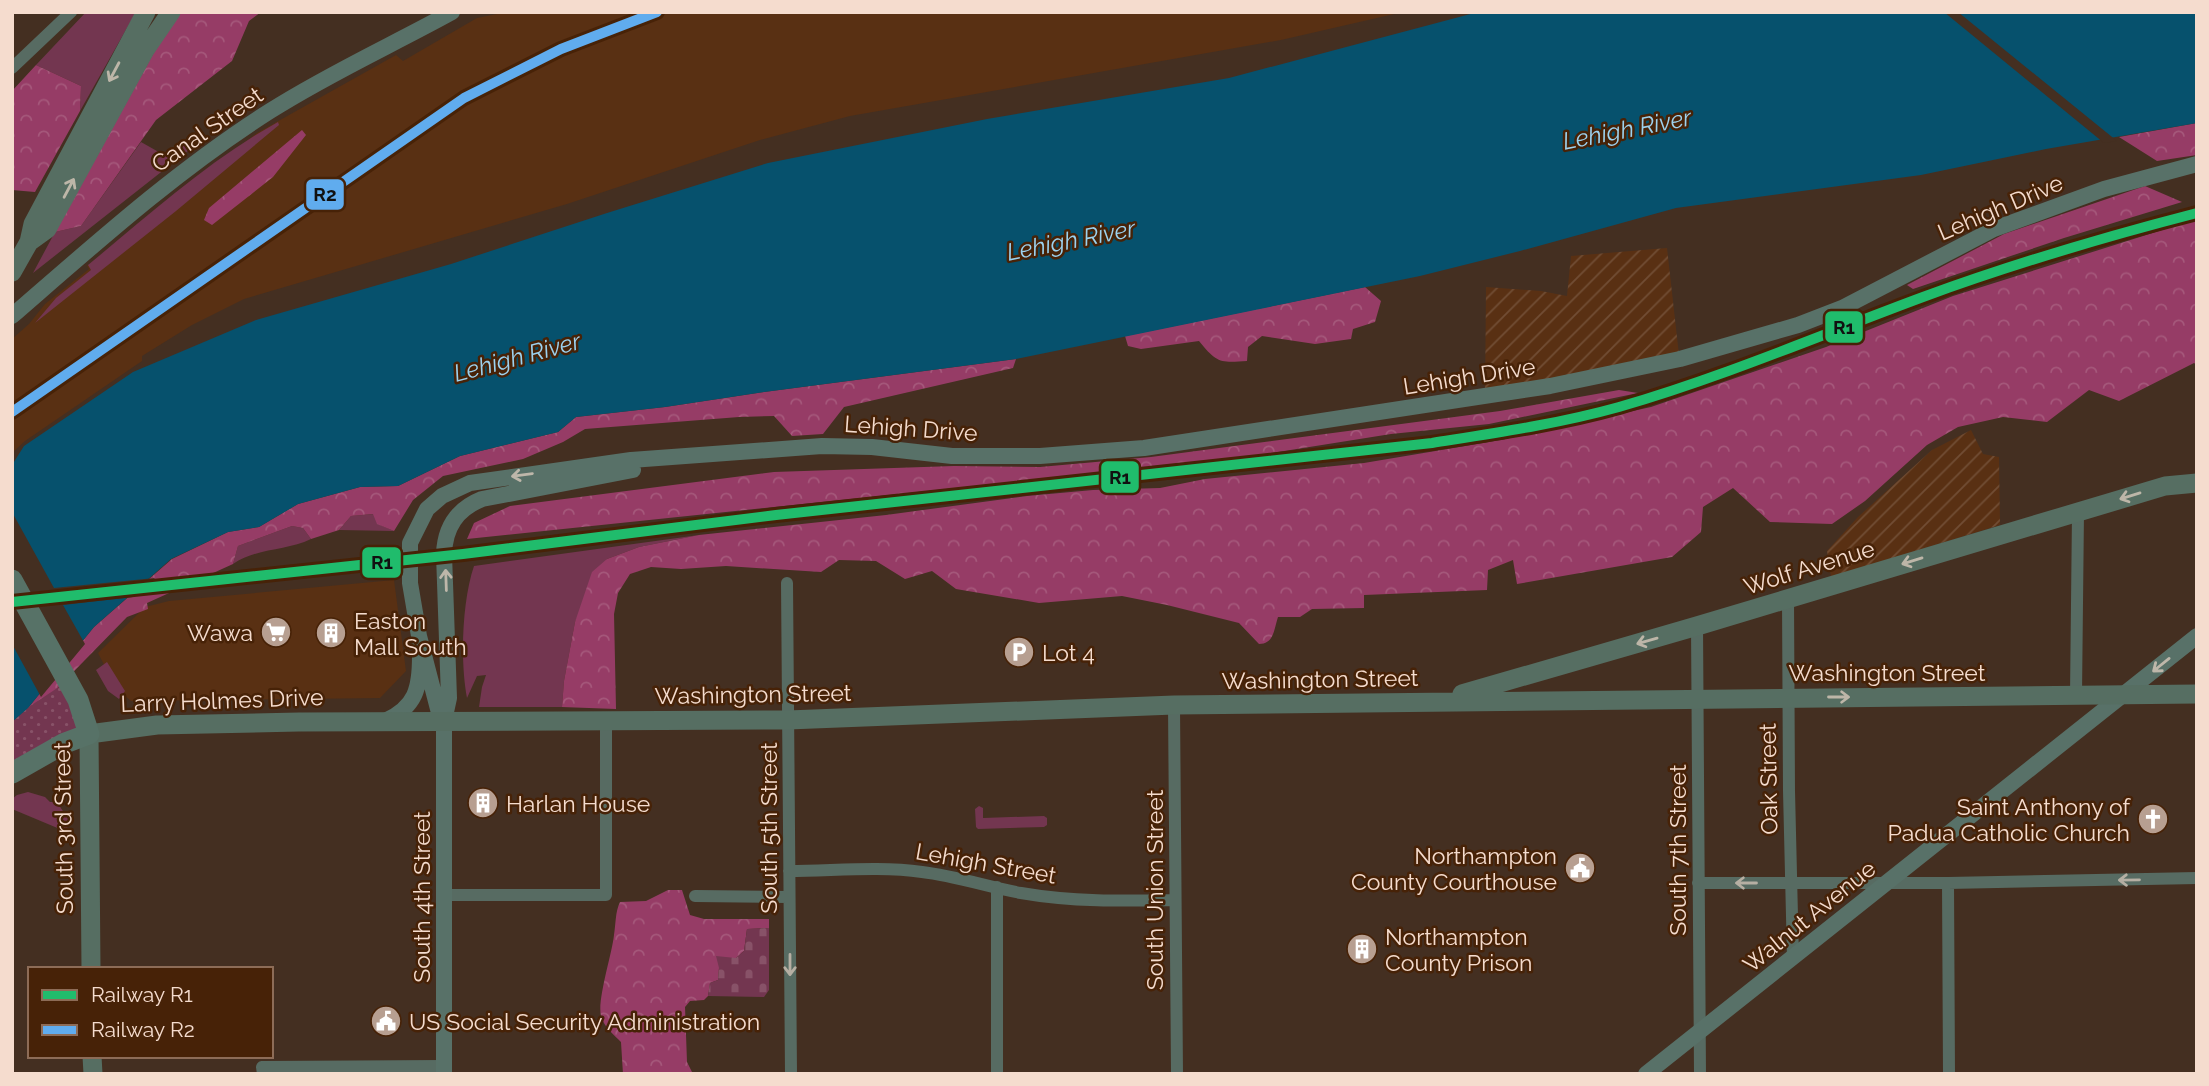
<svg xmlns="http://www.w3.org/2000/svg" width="2209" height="1086" font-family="Raleway,sans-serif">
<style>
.built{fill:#593013}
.industrial{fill:url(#industrial-furrows)}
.green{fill:#733650}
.forest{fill:url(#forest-crowns)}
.cemetery{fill:url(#cemetery-stones)}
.park{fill:url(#park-dots)}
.water{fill:#06516d}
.pier{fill:#442f21}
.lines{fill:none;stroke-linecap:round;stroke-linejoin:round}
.street{stroke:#576b62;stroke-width:12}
.secondary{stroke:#587168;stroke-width:16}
.primary{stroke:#566e62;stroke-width:19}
.highway{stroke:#577267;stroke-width:21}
.rail-1-casing{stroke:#472207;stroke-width:16}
.rail-2-casing{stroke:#472207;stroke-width:16}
.rail-1{stroke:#20bc6c;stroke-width:10}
.rail-2{stroke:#60acee;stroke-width:10}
.oneway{stroke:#bdb6a8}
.oneway2{stroke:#beb7aa}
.oneway3{stroke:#b6afa3}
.labels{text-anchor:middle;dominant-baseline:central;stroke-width:5;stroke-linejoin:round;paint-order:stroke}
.street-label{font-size:23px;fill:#f5dcce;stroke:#472207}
.poi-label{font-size:23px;fill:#f5dcce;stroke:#472207;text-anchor:start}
.water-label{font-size:24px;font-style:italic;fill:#9cd2ef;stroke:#472207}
.line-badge{stroke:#472207;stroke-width:2.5}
.pale-badge-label{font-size:19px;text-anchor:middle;font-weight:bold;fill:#111}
</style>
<defs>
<pattern id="industrial-furrows" width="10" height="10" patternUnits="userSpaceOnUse" patternTransform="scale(1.75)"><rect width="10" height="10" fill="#593013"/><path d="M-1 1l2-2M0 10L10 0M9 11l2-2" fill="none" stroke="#714d34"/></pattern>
<pattern id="forest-crowns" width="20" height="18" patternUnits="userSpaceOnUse" patternTransform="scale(1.75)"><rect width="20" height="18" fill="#963c66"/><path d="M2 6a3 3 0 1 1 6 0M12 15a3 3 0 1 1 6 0" fill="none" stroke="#a5587b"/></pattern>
<pattern id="cemetery-stones" width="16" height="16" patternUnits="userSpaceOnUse" patternTransform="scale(1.75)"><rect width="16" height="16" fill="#733650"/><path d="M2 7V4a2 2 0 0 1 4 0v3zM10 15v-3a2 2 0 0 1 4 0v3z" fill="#885268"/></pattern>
<pattern id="park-dots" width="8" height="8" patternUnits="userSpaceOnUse" patternTransform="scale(1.75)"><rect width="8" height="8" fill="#733650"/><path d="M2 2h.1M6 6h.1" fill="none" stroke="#885268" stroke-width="1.8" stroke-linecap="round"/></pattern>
</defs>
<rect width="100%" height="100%" fill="#442f21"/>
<path class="built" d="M507 12H1403L1281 40 850 116 760 140 567 204 244 299 192 325 142 356V361L25 441 12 453V339L29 324 45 304 89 269 87 266 257 133 396 55 403 61 477 18Z
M394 580 406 671 380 698 131 701 116 688 98 653 145 607 169 601Z"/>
<path class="industrial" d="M1667 248 1679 355 1485 397 1486 287 1541 291 1567 296 1571 256Z
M1971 430 1983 454 1999 457 2000 525 1831 577 1827 551 1858 517 1932 450Z"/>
<path class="green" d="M86 12H136L80 111 81 86 36 65Z
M278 122 279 125 176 211 35 323 56 298 91 270 88 265C149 215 209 160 278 122Z
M194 138 198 143 33 273 55 232 81 226 141 142 164 155Z
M374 514 378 524 394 531 339 530 351 516Z
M292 526 303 528 311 539C286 551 256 548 233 564L238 546Z
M699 535 639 547 607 559 575 622 564 681 562 707H479L482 687 486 675 477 676 467 698C460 662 462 601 474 566Z
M107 662 125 691 119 699 108 691 96 670Z
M28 792 45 797 50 802H57L68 819 67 832 12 809V799L17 795Z
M979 806 983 808V818L1044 816 1047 818V825L1044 827 978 829 976 827 975 809Z"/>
<path class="forest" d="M181 12H261L249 21 232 61 156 120 81 226 55 232 164 34Z
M36 65 81 86 80 111 35 192 12 190V91Z
M2197 123V155L2157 161 2119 137Z
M302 130 306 135 273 177 212 225 204 220 209 208Z
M2145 186 2182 202 2064 238 1913 289 1907 285 2004 234Z
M2197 219V365L2194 363 2119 401 2089 390 2047 422 2003 417 1958 427 1927 445 1865 501 1832 524 1770 522 1733 488 1703 507 1701 532 1672 557 1517 584 1513 560 1488 570 1487 590 1364 595V608L1312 609 1300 617H1278C1274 629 1274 644 1259 644L1239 623 1167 605 1122 596 1039 603 956 589 932 571 905 579 876 561 839 560 821 572 726 566 681 569 651 567 630 574 618 593 614 614 616 709 562 707 564 681 575 622 592 572 607 559 639 547 699 535 886 515 1027 496 1093 490 1160 488 1205 479 1364 463 1501 440 1651 407 1826 347 1953 296Z
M1365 287 1381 301 1375 322 1353 329 1351 339 1315 344 1262 336 1248 347 1247 361C1220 363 1217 363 1199 341L1141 349 1128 346 1125 336Z
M1016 359 1013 368 844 407 823 434 792 436 774 416 739 417 585 429 563 442 523 459 443 476 413 500 394 531 377 524 373 514 351 516 339 530 311 539 303 528 292 526 238 546 233 564 147 603 148 609 127 617 40 706 28 708 94 627 172 559 228 532 259 527 298 504 360 487 398 486 460 456 558 432 576 417 665 407 764 392Z
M1619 390 1638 393 1489 424 1391 434 1234 459 467 539 474 523 510 506 774 472 954 466 1040 467 1151 457 1500 411Z
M668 890H682L690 915 704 919H769V928L747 929 744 951 736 958H725L719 968 718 980 710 983 708 996 704 1000 690 1001 685 1007 687 1062 693 1074H623L621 1042C614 1035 604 1027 601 1016 597 1000 612 954 614 935 616 923 615 913 620 902L646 901Z"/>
<path class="cemetery" d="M769 928V990L764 997 708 996 710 983 718 980 719 968 716 956 736 958 744 951 747 929Z"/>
<path class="park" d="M68 681 89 734 12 773V722L27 708Z"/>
<path class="water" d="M1478 12H2197V123L2046 149 1921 175 1676 208 1520 251 1420 276 1016 359 764 392 665 407 576 417 558 432 460 456 398 486 360 487 298 504 259 527 228 532 171 559 94 627 28 708 12 722V465L24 446 133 372 256 320 451 264 607 213 768 163 987 119 1229 78Z"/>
<path class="pier" d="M1944 12H1958L2117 141 2104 143Z
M12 512 54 588 155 578 133 597 63 605 85 644 41 697 12 644Z"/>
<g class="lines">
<path class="street" d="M12 68 71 12
M787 583 791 1074
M1788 599 1789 791 1793 958
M1697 626 1700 1074
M2076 695 2078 512
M1174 705 1177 1074
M789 871C833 871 879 866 922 872 956 876 988 887 1021 893 1072 902 1123 901 1175 900
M1698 883H1948L2197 878
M1948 883 1949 1074
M997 887V1074
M444 895H606V721
M695 896 789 897
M263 1074 262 1067 444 1066"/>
<path class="secondary" d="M12 316C95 244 177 170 270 111 328 74 392 45 452 12
M385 721C416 707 420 688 420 656
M444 721 438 709 419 636 410 583V543L427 509 442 496 470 483 631 460 822 446 872 447 952 456H1040L1144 448 1550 386 1680 359 1798 325 1842 308 1994 229 2104 189 2197 164
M444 1074V721L449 698 444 554C445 527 457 509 482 499L633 470
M1646 1074 2197 636"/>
<path class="primary" d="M29 242 47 229 145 50 171 12
M12 272 29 242 33 224 146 12
M1462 694 1697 626 2165 486 2197 483
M91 969 89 734 157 725 299 722 788 720 1174 705 2197 694
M92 1056 93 1074"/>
<path class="highway" d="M12 580 78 700 89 734 65 743 12 773"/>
<g class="rail-1-casing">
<path id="rail-1" d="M12 602 463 554 776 515 1432 443C1495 433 1558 424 1619 407 1723 377 1823 334 1923 297 2013 264 2104 237 2197 213"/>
</g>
<g class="rail-2-casing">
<path id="rail-2" d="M12 412 464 98 561 49 657 12"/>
</g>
<use href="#rail-1" class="rail-1"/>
<use href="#rail-2" class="rail-2"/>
</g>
<defs><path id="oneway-shaft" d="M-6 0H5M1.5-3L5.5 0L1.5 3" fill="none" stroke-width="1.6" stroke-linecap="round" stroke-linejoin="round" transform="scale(1.75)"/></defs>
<g class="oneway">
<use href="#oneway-shaft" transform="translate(114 72) rotate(118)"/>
<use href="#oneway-shaft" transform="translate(69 188) rotate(-62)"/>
<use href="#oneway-shaft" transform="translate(2130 496) rotate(163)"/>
<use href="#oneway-shaft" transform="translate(1912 561) rotate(163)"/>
<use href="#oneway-shaft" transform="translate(1647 641) rotate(164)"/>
<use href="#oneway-shaft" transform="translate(1839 697)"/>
</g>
<g class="oneway2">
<use href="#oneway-shaft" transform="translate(522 475) rotate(172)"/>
<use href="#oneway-shaft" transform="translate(446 580) rotate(-92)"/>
<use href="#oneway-shaft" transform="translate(2161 665) rotate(141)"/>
</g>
<g class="oneway3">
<use href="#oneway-shaft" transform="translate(2129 880) rotate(179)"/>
<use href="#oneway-shaft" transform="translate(1746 883) rotate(-180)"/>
<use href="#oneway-shaft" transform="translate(790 965) rotate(90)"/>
</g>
<defs>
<g id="supermarket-disc" transform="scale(1.575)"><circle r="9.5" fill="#b79f91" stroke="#472207"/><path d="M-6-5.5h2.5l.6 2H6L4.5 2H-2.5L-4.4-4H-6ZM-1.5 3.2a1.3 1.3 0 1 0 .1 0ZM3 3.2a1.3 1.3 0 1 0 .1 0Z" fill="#fff"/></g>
<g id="building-disc" transform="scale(1.575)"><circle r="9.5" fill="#b79f91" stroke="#472207"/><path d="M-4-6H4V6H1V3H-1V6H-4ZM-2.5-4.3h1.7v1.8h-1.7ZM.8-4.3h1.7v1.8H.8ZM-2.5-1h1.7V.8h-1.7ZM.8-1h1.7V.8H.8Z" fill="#fff"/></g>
<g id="parking-disc" transform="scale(1.575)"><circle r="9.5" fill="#b79f91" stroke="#472207"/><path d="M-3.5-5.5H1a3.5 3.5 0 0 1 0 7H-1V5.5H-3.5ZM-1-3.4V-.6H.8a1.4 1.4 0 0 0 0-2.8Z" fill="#fff"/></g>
<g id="church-disc" transform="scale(1.575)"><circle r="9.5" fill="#b79f91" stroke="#472207"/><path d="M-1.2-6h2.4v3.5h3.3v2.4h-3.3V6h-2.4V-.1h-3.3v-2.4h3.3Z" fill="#fff"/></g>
<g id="civic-disc" transform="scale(1.575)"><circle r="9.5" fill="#b79f91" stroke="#472207"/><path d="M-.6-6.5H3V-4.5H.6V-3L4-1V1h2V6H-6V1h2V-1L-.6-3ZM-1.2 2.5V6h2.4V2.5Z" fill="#fff"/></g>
</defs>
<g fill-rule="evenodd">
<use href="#supermarket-disc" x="276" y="632"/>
<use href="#building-disc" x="331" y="633"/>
<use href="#parking-disc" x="1019" y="652"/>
<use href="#building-disc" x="483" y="803"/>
<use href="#church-disc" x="2153" y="819"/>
<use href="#civic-disc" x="1580" y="868"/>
<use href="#building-disc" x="1362" y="949"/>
<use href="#civic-disc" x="386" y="1021"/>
</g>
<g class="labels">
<g class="street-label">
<text transform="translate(207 129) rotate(-35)">Canal Street</text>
<text transform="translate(2000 207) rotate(-23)">Lehigh Drive</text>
<text transform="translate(1469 376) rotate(-9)">Lehigh Drive</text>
<text transform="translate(911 428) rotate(4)">Lehigh Drive</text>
<text transform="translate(1809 567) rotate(-17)">Wolf Avenue</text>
<text x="1887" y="672">Washington Street</text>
<text transform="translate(1320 679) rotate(-1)">Washington Street</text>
<text transform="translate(753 694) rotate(-1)">Washington Street</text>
<text transform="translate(222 700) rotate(-2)">Larry Holmes Drive</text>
<text transform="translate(1768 779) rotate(-91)">Oak Street</text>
<text transform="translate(63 828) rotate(-91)">South 3rd Street</text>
<text transform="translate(768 828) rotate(-90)">South 5th Street</text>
<text transform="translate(1677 850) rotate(-90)">South 7th Street</text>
<text transform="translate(986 863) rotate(10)">Lehigh Street</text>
<text transform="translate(1154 890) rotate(-90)">South Union Street</text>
<text transform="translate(421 897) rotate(-90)">South 4th Street</text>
<text transform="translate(1809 916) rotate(-39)">Walnut Avenue</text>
</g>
<g class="poi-label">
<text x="354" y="620">Easton<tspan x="354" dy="26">Mall South</tspan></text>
<text x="253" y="632" text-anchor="end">Wawa</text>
<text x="1042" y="652">Lot 4</text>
<text x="506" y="803">Harlan House</text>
<text x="2130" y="806" text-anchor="end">Saint Anthony of<tspan x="2130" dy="26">Padua Catholic Church</tspan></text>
<text x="1557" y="855" text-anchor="end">Northampton<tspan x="1557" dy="26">County Courthouse</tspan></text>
<text x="1385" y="936">Northampton<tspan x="1385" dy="26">County Prison</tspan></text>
<text x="409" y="1021">US Social Security Administration</text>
</g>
<g class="water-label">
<text transform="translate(1627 129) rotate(-11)">Lehigh River</text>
<text transform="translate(1071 240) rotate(-11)">Lehigh River</text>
<text transform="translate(517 357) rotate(-15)">Lehigh River</text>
</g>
</g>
<g class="line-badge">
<rect x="305" y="178" width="40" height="33" rx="7" fill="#60acee"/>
<rect x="1824" y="310" width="40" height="34" rx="7" fill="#20bc6c"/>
<rect x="1100" y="460" width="40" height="34" rx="7" fill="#20bc6c"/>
<rect x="361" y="546" width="41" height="33" rx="7" fill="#20bc6c"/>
</g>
<g class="pale-badge-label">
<text x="325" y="201">R2</text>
<text x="1844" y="334">R1</text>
<text x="1120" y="484">R1</text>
<text x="382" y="569">R1</text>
</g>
<rect width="2209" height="1086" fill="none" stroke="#f5dcce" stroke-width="28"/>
<rect x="28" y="967" width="245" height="91" fill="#472207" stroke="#8d6c57" stroke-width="2"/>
<rect x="42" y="990" width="35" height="10" fill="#20bc6c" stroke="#8d6c57" stroke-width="2"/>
<text x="91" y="1002" font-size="21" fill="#f5dcce">Railway R1</text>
<rect x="42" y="1025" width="35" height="10" fill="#60acee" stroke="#8d6c57" stroke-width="2"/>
<text x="91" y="1037" font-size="21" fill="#f5dcce">Railway R2</text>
</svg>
